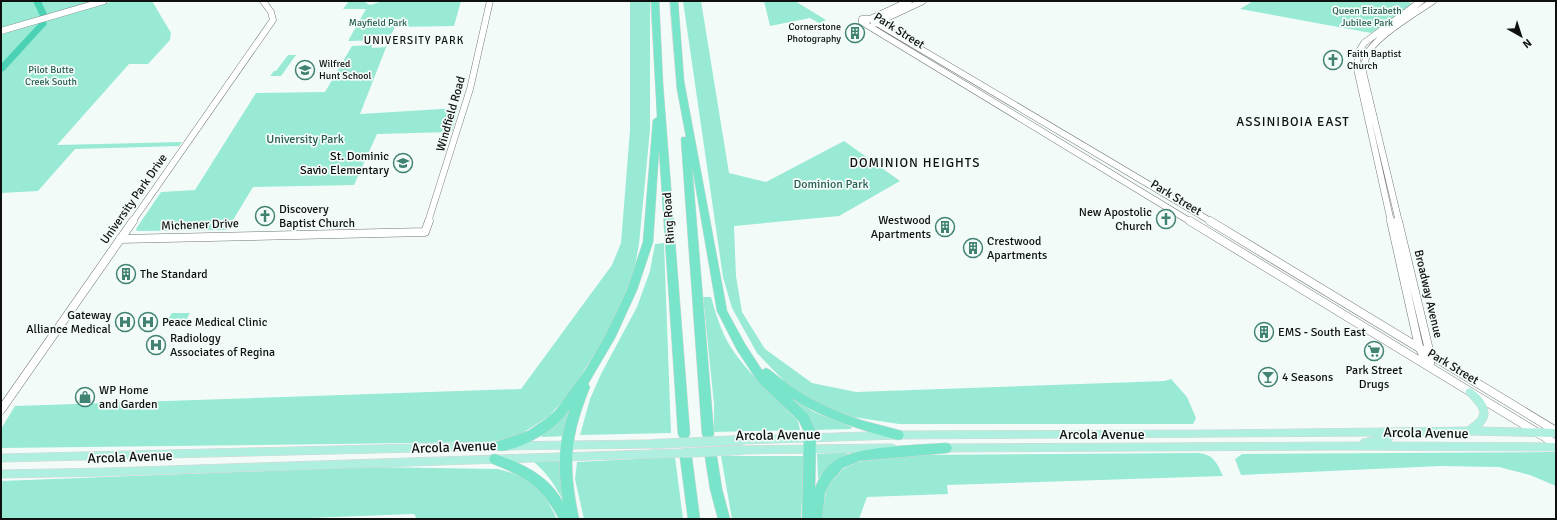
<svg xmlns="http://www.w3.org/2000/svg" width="1557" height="520" font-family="Signika,sans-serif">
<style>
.green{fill:#98ead4}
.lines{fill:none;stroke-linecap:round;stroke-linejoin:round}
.river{fill:#4bd2b5;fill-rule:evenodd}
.secondary-far1-casing{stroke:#717775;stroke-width:7}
.secondary-casing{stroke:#717775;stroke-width:9}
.primary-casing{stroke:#d4d4d4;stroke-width:1}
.highway-casing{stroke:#d4d4d4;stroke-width:1}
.secondary-far1{stroke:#fff;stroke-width:6}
.secondary{stroke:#fff;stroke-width:8}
.primary{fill:#aeefdf;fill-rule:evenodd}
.highway{fill:#78e5ca;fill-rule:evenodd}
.primary-bridge-casing{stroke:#d4d4d4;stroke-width:10;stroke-linecap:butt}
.primary-bridge{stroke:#aeefdf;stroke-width:9}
.labels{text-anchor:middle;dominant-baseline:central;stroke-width:3.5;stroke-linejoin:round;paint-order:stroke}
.far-park-label{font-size:10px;fill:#295f53;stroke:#f3fbf9}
.far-poi-label{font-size:10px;fill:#0f1111;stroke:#f3fbf9;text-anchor:start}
.far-neighbourhood-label{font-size:11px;letter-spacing:1px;fill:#0f1111;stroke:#f3fbf9}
.street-label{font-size:12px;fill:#0f1111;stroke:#f3fbf9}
.park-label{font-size:12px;fill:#295f53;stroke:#f3fbf9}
.poi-label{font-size:12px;fill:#0f1111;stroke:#f3fbf9;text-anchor:start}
.neighbourhood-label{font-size:13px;letter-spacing:1px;fill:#0f1111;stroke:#f3fbf9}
.near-street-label{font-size:14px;fill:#0f1111;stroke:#f3fbf9}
</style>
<rect width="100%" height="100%" fill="#f3fbf9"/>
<path class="green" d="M1 1H94L1 28Z
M114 1H152L171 33 170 40 148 64H129L57 145 182 142 179 146 75 149 38 191 1 193V34Z
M349 1H363L370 5 383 1H461L454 26 395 27 388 40 348 41 366 9H343Z
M630 1H650V130L639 244 634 272 623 299 602 342 570 393 549 416 518 436 491 442 1 448V429L15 406 521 389 612 265 621 243 630 130Z
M683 1H701L729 173 766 182 844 141 900 181 839 216 734 226 736 276 742 312 765 349 812 383 856 392 1165 381 1171 379 1187 397 1196 418 1193 424H899L847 416 815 402 786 383 757 353 732 308 723 277Z
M764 1H795L826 20 819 23 810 18 770 26Z
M1253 1H1406L1414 4 1371 33 1240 9Z
M372 45V48L385 47 387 45 360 114 458 108 452 132 377 134 354 185 253 187 227 230 137 231 136 229 161 192 195 190 256 93 325 92 352 46Z
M288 55H296L281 76H270L274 71H276Z
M664 243 671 433 580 435 590 399 601 374 637 307 650 271 655 244Z
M703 297H711C716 314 721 331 730 346 748 374 775 397 798 421L800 430 714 432V404Z
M172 313H190L185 322H166Z
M795 400 814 412 852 427 851 429 814 430 811 421 793 402Z
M571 408 567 436 542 437 541 435 556 426Z
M850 452 829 465 818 479 817 454Z
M1556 452V486L1530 475 1499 467 1440 466 1241 475 1235 459 1242 454Z
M1199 453C1214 455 1217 463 1223 476L947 485 948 494 867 497 859 519H821L827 487 843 469 857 462 914 455Z
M721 456H804L801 519H732Z
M675 457 683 519H584L575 479 577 462Z
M533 461H564L565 504C556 487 548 474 533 461Z
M371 467 498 469C533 478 541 486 557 519H417L414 514 281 519H1V481Z"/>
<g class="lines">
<path class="river" d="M33 1H41L47 14 46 16H40Z
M40 22H46L47 24 4 71 1 72V64Z"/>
<g class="secondary-far1-casing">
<path id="secondary-far1" d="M868 20 909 1
M862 22V19H870L1212 222
M862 22 1191 222
M874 24 923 1
M1 31 104 1
M132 222 273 20 271 12 263 1
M428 222 470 89 490 1
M1391 222 1357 69 1358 53 1364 43 1421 1
M1399 222 1363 72C1364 65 1365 58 1369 51 1380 34 1415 13 1433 1"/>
</g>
<g class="secondary-casing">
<path id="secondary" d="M1190 221 1556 444
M1210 221 1556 431
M1391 221 1419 347 1428 365
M1398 221 1430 354V367
M120 239 425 232 429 221
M1 410 133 221"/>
</g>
<g class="primary-casing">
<path id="primary" d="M1470 388C1474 390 1477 393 1480 396 1489 406 1492 417 1481 427L1556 429V437L1469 435 1394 436 1391 442 1556 443V451L1341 450 941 452 938 451 936 448 938 445 941 444 1360 442 1362 439 1378 436 898 439 743 444 740 443 738 440 740 437 743 436 898 431 1214 430 1467 427 1478 418 1480 412 1477 406 1465 392 1467 389Z
M653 440 656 441 658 444 656 447 653 448 499 450 1 462V454L499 442Z
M892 444 895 445 897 448 895 451 892 452 743 454 740 453 738 450 740 447 743 446Z
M683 449 686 450 688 453 686 456 683 457 107 476 1 478V470L107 468Z"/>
</g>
<g class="highway-casing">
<path id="highway" d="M651 1H659L663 84 690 434 688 438 684 439 680 438 678 434 659 149 653 242 637 290 615 338 588 384 590 387C569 439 568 465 579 519H559C541 485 525 477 491 463L489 459 491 455 495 454C523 464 548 475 563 502 558 468 558 441 570 409 565 415 561 421 555 426 544 435 510 455 495 450L493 446 495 442 528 431 547 418 556 410 586 369 605 336 627 290 643 242 653 120 657 117Z
M670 1H678L684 81 727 311 745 344 762 370 766 368 770 370C797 393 827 409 861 420 874 424 889 427 902 431L904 435 902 439 898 440C861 430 824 419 791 398L808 414 816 432 815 488C819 478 825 467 834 461 854 446 920 445 946 443L950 444 952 448 950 452 946 453 859 461 843 468 830 483 825 493 822 519H802L804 432 799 421 758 382 737 350 717 311 692 166 714 434 712 438 708 439 704 438 702 434 681 139 682 137H686L677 89Z
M711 452 715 453 717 457 722 489 730 519H718L710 489 705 457 707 453Z
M686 453 690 454 692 458 700 519H688L680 458 682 454Z"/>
</g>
<use href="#secondary-far1" class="secondary-far1"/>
<use href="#secondary" class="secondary"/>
<use href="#primary" class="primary"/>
<use href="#highway" class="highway"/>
<g class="primary-bridge-casing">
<path id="primary-bridge" d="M653 444 743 440
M683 453 743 450"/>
</g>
<use href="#primary-bridge" class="primary-bridge"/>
</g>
<defs>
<g id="building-ring" transform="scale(1)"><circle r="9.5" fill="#f3fbf9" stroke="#418273" stroke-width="1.5"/><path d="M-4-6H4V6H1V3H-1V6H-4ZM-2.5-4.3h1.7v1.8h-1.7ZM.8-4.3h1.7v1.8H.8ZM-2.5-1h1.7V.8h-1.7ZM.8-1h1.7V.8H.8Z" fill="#418273"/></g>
<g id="church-ring" transform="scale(1)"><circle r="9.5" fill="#f3fbf9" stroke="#418273" stroke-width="1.5"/><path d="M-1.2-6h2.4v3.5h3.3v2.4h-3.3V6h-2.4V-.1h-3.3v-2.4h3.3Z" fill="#418273"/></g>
<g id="school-ring" transform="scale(1)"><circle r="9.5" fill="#f3fbf9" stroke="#418273" stroke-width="1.5"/><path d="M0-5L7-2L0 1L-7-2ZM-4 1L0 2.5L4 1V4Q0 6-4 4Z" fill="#418273"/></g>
<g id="hospital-ring" transform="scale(1)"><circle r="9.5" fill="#f3fbf9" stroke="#418273" stroke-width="1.5"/><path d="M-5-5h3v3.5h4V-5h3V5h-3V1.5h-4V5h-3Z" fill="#418273"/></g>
<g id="supermarket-ring" transform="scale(1)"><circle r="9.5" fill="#f3fbf9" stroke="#418273" stroke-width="1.5"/><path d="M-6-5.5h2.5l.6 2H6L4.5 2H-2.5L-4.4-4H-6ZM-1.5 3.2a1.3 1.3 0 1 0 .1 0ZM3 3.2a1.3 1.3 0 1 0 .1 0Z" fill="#418273"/></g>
<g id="bar-ring" transform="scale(1)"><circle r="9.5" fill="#f3fbf9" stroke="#418273" stroke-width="1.5"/><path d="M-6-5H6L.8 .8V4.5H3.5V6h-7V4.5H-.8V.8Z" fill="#418273"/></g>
<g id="shop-ring" transform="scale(1)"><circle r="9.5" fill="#f3fbf9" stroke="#418273" stroke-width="1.5"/><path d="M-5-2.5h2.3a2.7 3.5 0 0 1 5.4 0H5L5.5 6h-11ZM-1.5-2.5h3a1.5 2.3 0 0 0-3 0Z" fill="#418273"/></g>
</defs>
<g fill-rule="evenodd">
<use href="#building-ring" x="855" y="33"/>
<use href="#church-ring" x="1333" y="60"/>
<use href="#school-ring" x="305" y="70"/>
<use href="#school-ring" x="403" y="163"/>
<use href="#church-ring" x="265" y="216"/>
<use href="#church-ring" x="1166" y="219"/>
<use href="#building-ring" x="945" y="227"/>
<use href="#building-ring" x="973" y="248"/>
<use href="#building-ring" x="126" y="274"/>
<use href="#hospital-ring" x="125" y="322"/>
<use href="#hospital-ring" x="148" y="322"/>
<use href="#building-ring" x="1264" y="332"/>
<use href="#hospital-ring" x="156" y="345"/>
<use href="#supermarket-ring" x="1374" y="351"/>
<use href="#bar-ring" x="1268" y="377"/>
<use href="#shop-ring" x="85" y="397"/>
</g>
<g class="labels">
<g class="far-park-label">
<text x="1367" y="11">Queen Elizabeth<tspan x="1367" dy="12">Jubilee Park</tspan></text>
<text x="378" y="23">Mayfield Park</text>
<text x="51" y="70">Pilot Butte<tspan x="51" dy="12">Creek South</tspan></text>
</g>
<g class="far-poi-label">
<text x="841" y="27" text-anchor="end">Cornerstone<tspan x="841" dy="12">Photography</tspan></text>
<text x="1347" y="54">Faith Baptist<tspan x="1347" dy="12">Church</tspan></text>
<text x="319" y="64">Wilfred<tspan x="319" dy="12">Hunt School</tspan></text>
</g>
<g class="far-neighbourhood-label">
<text x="414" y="40">UNIVERSITY PARK</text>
</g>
<g class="street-label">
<text transform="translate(899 31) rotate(32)">Park Street</text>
<text transform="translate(451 114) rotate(-74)">Windfield Road</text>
<text transform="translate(1176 198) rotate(31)">Park Street</text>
<text transform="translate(134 199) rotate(-55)">University Park Drive</text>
<text transform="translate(669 218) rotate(-94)">Ring Road</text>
<text transform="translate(200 225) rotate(-2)">Michener Drive</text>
<text transform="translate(1428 294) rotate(77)">Broadway Avenue</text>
<text transform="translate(1453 367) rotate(31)">Park Street</text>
</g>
<g class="park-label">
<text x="305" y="139">University Park</text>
<text x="831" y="184">Dominion Park</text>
</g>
<g class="poi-label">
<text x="389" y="156" text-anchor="end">St. Dominic<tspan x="389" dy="14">Savio Elementary</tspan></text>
<text x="279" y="209">Discovery<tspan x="279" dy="14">Baptist Church</tspan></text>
<text x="1152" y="212" text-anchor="end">New Apostolic<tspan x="1152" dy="14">Church</tspan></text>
<text x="931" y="220" text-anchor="end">Westwood<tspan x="931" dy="14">Apartments</tspan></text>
<text x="987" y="241">Crestwood<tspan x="987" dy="14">Apartments</tspan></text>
<text x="140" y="274">The Standard</text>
<text x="111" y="315" text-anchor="end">Gateway<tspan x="111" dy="14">Alliance Medical</tspan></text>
<text x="162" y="322">Peace Medical Clinic</text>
<text x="1278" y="332">EMS - South East</text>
<text x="170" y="338">Radiology<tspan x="170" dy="14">Associates of Regina</tspan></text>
<text x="1374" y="370" text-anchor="middle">Park Street<tspan x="1374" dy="14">Drugs</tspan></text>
<text x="1282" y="377">4 Seasons</text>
<text x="99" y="390">WP Home<tspan x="99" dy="14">and Garden</tspan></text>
</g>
<g class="neighbourhood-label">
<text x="1293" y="122">ASSINIBOIA EAST</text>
<text x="915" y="163">DOMINION HEIGHTS</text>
</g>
<g class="near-street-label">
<text transform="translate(1426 433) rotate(1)">Arcola Avenue</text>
<text x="1102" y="434">Arcola Avenue</text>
<text transform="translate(778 435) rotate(-1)">Arcola Avenue</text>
<text transform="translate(454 447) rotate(-2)">Arcola Avenue</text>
<text transform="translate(130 457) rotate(-2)">Arcola Avenue</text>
</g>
</g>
<rect width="1557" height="520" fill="none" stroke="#0f1111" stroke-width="4"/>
<g transform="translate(1521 36) rotate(141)" stroke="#f3fbf9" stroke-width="3" paint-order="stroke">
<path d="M0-3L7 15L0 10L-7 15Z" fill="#0f1111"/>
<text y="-6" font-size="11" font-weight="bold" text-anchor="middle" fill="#0f1111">N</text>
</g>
</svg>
